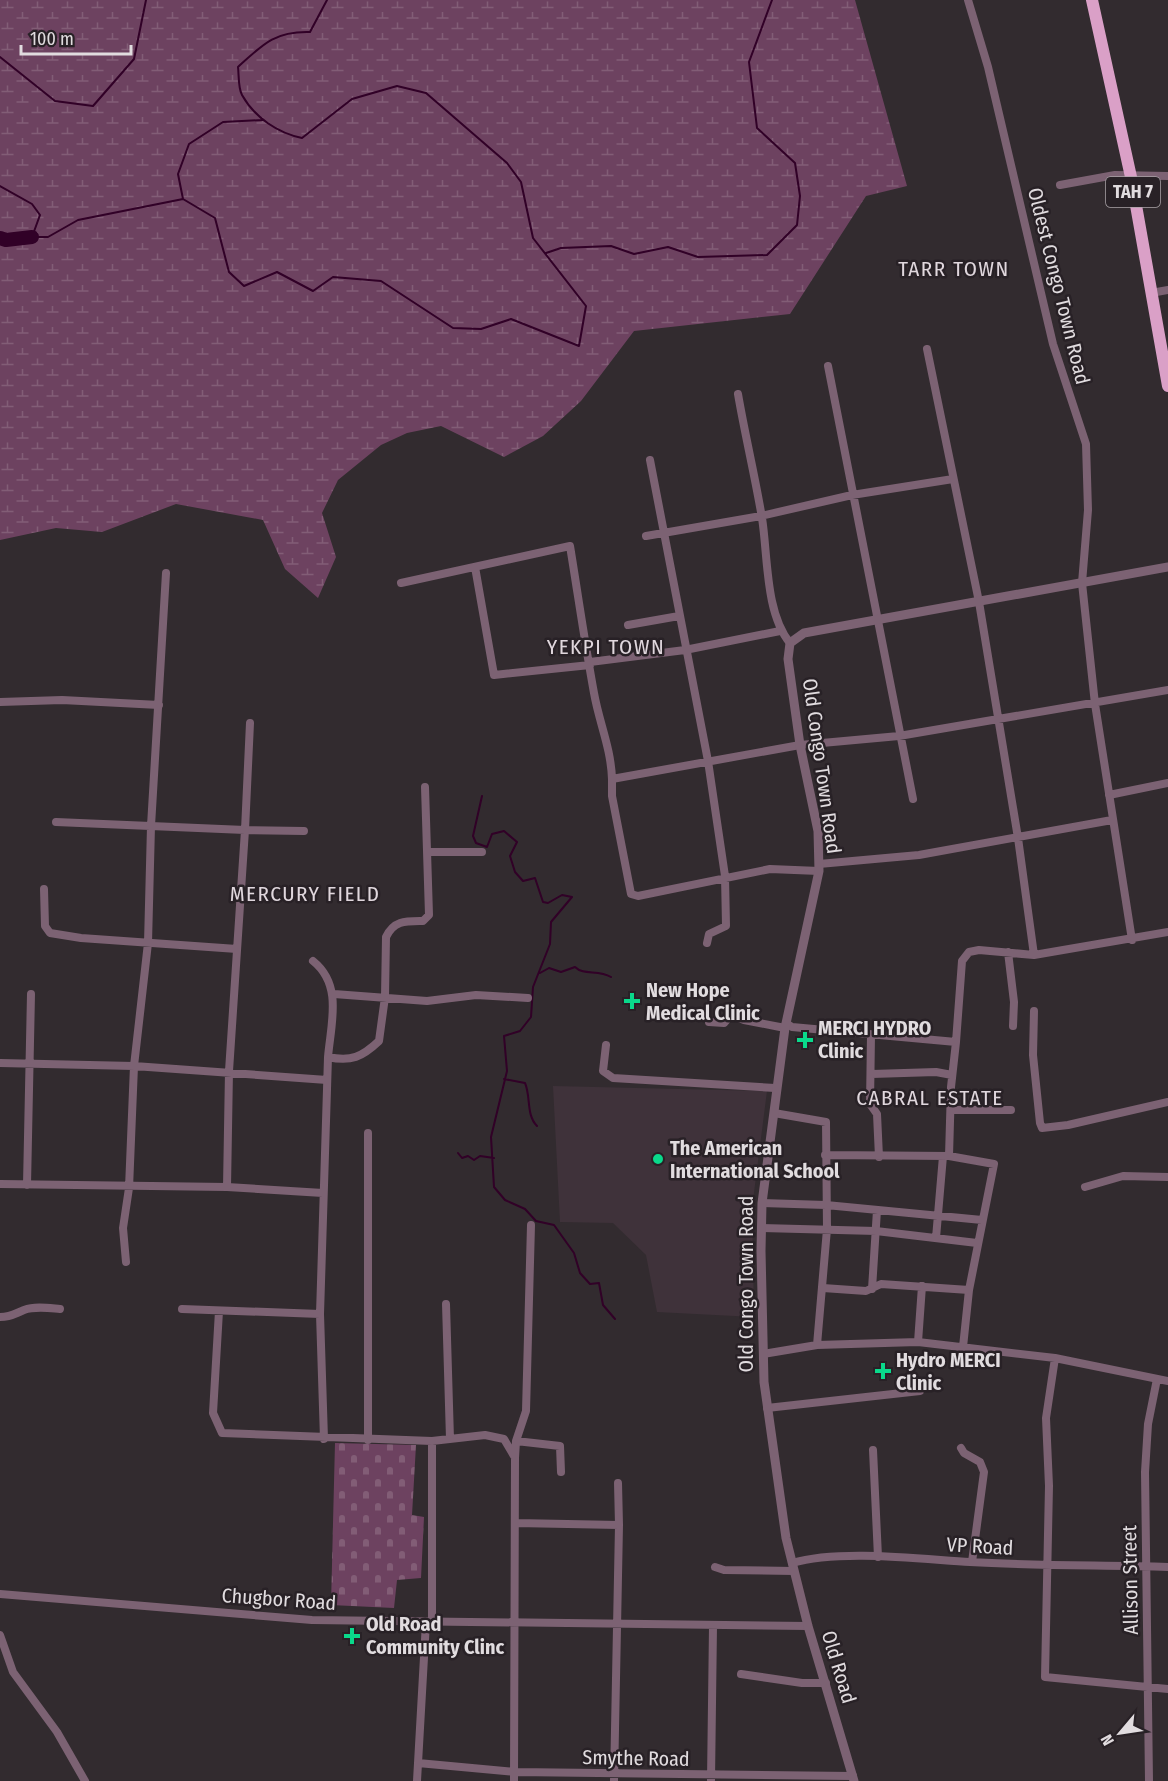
<svg xmlns="http://www.w3.org/2000/svg" width="1168" height="1781" font-family="'Fira Sans Condensed',sans-serif">
<style>
.built{fill:#3f323a}
.wetland{fill:url(#wetland-marsh)}
.cemetery{fill:url(#cemetery-stones)}
.lines{fill:none;stroke-linecap:round;stroke-linejoin:round}
.stream{stroke:#310127;stroke-width:2}
.river{stroke:#310127;stroke-width:14}
.minor{stroke:#7c6273;stroke-width:8}
.tertiary{stroke:#7c6273;stroke-width:9}
.trunk{stroke:#daa0c7;stroke-width:12}
.poi-dot{fill:#0ad98b;stroke:#282126;stroke-width:2}
.labels{text-anchor:middle;dominant-baseline:central;stroke-width:5;stroke-linejoin:round;paint-order:stroke}
.shield{fill:#282126;stroke:#aaa4a8;stroke-width:1.5}
.shield-label{font-size:18px;font-weight:bold;fill:#e1dcdf}
.street-label{font-size:20px;fill:#e1dcdf;stroke:#282126}
.poi-label{font-size:20px;font-weight:bold;fill:#e1dcdf;stroke:#282126;text-anchor:start}
.neighbourhood-label{font-size:21px;letter-spacing:1.5px;fill:#e0d7dd;stroke:#282126}
</style>
<defs>
<pattern id="wetland-marsh" width="20" height="14" patternUnits="userSpaceOnUse" patternTransform="scale(1.5)"><rect width="20" height="14" fill="#6d4260"/><path d="M1 5h8M5 5V1M11 12h8M15 12V8" fill="none" stroke="#825d76"/></pattern>
<pattern id="cemetery-stones" width="16" height="16" patternUnits="userSpaceOnUse" patternTransform="scale(1.5)"><rect width="16" height="16" fill="#6d4260"/><path d="M2 7V4a2 2 0 0 1 4 0v3zM10 15v-3a2 2 0 0 1 4 0v3z" fill="#825d76"/></pattern>
</defs>
<rect width="100%" height="100%" fill="#322b2f"/>
<path class="built" d="M553 1086 767 1091 752 1208 754 1317 657 1312 646 1255 613 1223 560 1222Z"/>
<path class="wetland" d="M0 0H855L907 186 866 196 790 314 634 331 581 401 543 436 504 457 441 426 407 433 381 445 338 480 322 513 336 557 318 598 285 569 263 520 176 504 102 532 56 528 0 540Z"/>
<path class="cemetery" d="M335 1443 416 1445 412 1515 424 1517 421 1578 397 1580 394 1608 331 1605Z"/>
<g class="lines">
<path class="stream" d="M0 57 55 101 93 106 134 59 146 0
M0 186 32 204 40 215 32 237H48L78 220 183 199 215 218 229 272 244 286 277 272 313 291 333 277 381 281 453 328 481 329 511 319 579 346 586 306 533 238 521 182 507 163 426 93 397 86 352 99 302 138C278 133 255 118 242 95 238 88 239 75 238 67 263 44 275 31 310 32L327 0
M183 199 178 174 189 144 223 122 263 120
M546 253 561 248 611 246 634 254 668 247 698 257 767 255 797 225 800 196 795 163 757 128 749 62 772 0
M482 796 473 836 476 843 487 847 492 834 504 831 517 842 510 856 515 872 523 881 535 878 543 902 548 903 562 895 572 897 551 922 550 944 533 987 531 1017 520 1031 504 1036 507 1071 491 1137 494 1187 505 1200 525 1209 536 1221 554 1225 574 1253 580 1273 590 1284 599 1283 603 1305 615 1319
M540 973 549 968 561 972 575 967C584 976 598 969 611 977
M504 1079 525 1083C531 1097 526 1115 537 1126
M458 1153 462 1158 468 1156 474 1160 480 1156 494 1158"/>
<path class="river" d="M0 238 6 240 32 237"/>
<path class="minor" d="M968 0 988 67 1053 344 1086 444 1088 510 1082 583 1095 704 1132 940
M1060 185 1115 175 1168 176
M1151 293 1168 290
M927 349 979 602 1018 838 1034 955
M828 366 913 799
M738 394C745 435 755 476 762 518 768 555 765 613 790 643
M650 460 708 761 725 876 726 926 709 934 707 943
M646 536 761 516 852 495 953 479
M475 567 494 675 590 665
M401 583 570 546C578 595 585 644 594 693 599 722 611 748 612 779
M628 625 679 616
M590 662 685 650 780 631
M0 702 62 700 159 705
M1109 795 1168 783
M56 822 245 830 250 723
M428 852H482
M819 864 919 855 1112 820
M819 871 770 869 638 896 631 894 612 796V779L800 745 899 736 1168 690
M44 889 45 926 50 933 81 938 237 949
M1008 952 1014 1002 1013 1026
M313 961C343 985 331 1023 328 1057
M334 994 427 1001 476 995 528 998
M1034 1011 1033 1055 1040 1123 1042 1128 1068 1125 1168 1102
M709 1022 724 1023 731 1015 744 1020 785 1028
M786 1023 792 1027 956 1042 962 961 969 952 979 950 1034 955 1168 932
M871 1035 870 1104 877 1114 879 1157
M606 1045 603 1071 613 1078 775 1088
M0 1063 134 1066 327 1080
M872 1074 936 1072 952 1075
M951 1110H1011
M774 1113 826 1122 827 1229 817 1345
M368 1133V1440
M825 1155 949 1156 994 1164 969 1290 963 1347
M949 1156 951 1087 956 1042
M0 1184 227 1187 323 1193
M27 1185 31 994
M227 1187 229 1071 245 830 304 831
M1085 1187 1123 1176 1168 1177
M762 1203 826 1205 982 1220
M761 1228 876 1231 977 1243
M936 1238 943 1156
M126 1262 123 1228 129 1188 134 1066 148 943 151 826 166 573
M823 1288 866 1291 881 1284 969 1290
M872 1289 877 1210
M446 1304 450 1439
M182 1309 320 1314
M219 1311 213 1413 222 1433 432 1441 485 1435 504 1439 514 1456
M0 1317C11 1317 14 1314 24 1310 35 1306 48 1308 60 1309
M918 1342 922 1286
M763 1354 817 1345 918 1342 1055 1358 1168 1381
M1055 1358 1046 1418 1049 1486 1045 1677 1168 1689
M767 1408 920 1391
M324 1439 320 1314 328 1057C351 1062 362 1057 379 1041L385 997 386 937C394 920 406 921 423 921L429 915 425 787
M432 1441V1623
M516 1441 560 1446 561 1472
M961 1448 964 1453 980 1462 984 1472 972 1562
M873 1450 878 1557
M516 1523 619 1525 618 1483
M792 1563C840 1549 920 1559 970 1562 1036 1566 1102 1565 1168 1567
M715 1567 724 1570 794 1571
M0 1594 312 1620 808 1626
M0 1635 13 1672 57 1732 85 1781
M741 1674 802 1683H826
M418 1763 515 1772 853 1776
M711 1780 713 1626
M417 1781 426 1622
M514 1781 515 1458 516 1441 526 1411 531 1225
M614 1781 619 1525
M1149 1781 1145 1472 1148 1424 1157 1379"/>
<path class="tertiary" d="M854 1781 808 1626 786 1538 764 1382 761 1251 762 1203 785 1028 819 871 818 831 800 745 788 659 790 643 804 633 1168 567"/>
<path class="trunk" d="M1092 0 1131 177 1168 386"/>
</g>
<g class="poi-dot">
<path d="M629 992h6v6h6v6h-6v6h-6v-6h-6v-6h6z"/>
<path d="M802 1031h6v6h6v6h-6v6h-6v-6h-6v-6h6z"/>
<circle cx="658" cy="1159" r="6"/>
<path d="M880 1362h6v6h6v6h-6v6h-6v-6h-6v-6h6z"/>
<path d="M349 1627h6v6h6v6h-6v6h-6v-6h-6v-6h6z"/>
</g>
<g class="labels">
<rect class="shield" x="1106" y="177" width="54" height="30" rx="4.5"/>
<g class="shield-label">
<text x="1133" y="192">TAH 7</text>
</g>
<g class="street-label">
<text transform="translate(1059 286) rotate(76)">Oldest Congo Town Road</text>
<text transform="translate(822 766) rotate(82)">Old Congo Town Road</text>
<text transform="translate(746 1284) rotate(-90)">Old Congo Town Road</text>
<text transform="translate(980 1546) rotate(3)">VP Road</text>
<text transform="translate(1130 1580) rotate(-91)">Allison Street</text>
<text transform="translate(279 1599) rotate(4)">Chugbor Road</text>
<text transform="translate(839 1667) rotate(73)">Old Road</text>
<text transform="translate(636 1758) rotate(1)">Smythe Road</text>
</g>
<g class="poi-label">
<text x="646" y="990">New Hope<tspan x="646" dy="23">Medical Clinic</tspan></text>
<text x="818" y="1028">MERCI HYDRO<tspan x="818" dy="23">Clinic</tspan></text>
<text x="670" y="1148">The American<tspan x="670" dy="23">International School</tspan></text>
<text x="896" y="1360">Hydro MERCI<tspan x="896" dy="23">Clinic</tspan></text>
<text x="366" y="1624">Old Road<tspan x="366" dy="23">Community Clinc</tspan></text>
</g>
<g class="neighbourhood-label">
<text x="954" y="269">TARR TOWN</text>
<text x="606" y="647">YEKPI TOWN</text>
<text x="305" y="894">MERCURY FIELD</text>
<text x="930" y="1098">CABRAL ESTATE</text>
</g>
</g>
<g transform="translate(1120 1733) rotate(241)" stroke="#282126" stroke-width="4.5" paint-order="stroke">
<path d="M0-4.5L10 22L0 15L-10 22Z" fill="#e1dcdf"/>
<text y="-9" font-size="16" font-weight="bold" text-anchor="middle" fill="#e1dcdf">N</text>
</g>
<path d="M21 45v9h110v-9" fill="none" stroke="#e1dcdf" stroke-width="3"/>
<text x="30" y="45" font-size="18" fill="#e1dcdf" stroke="#282126" stroke-width="4.5" paint-order="stroke">100 m</text>
</svg>
